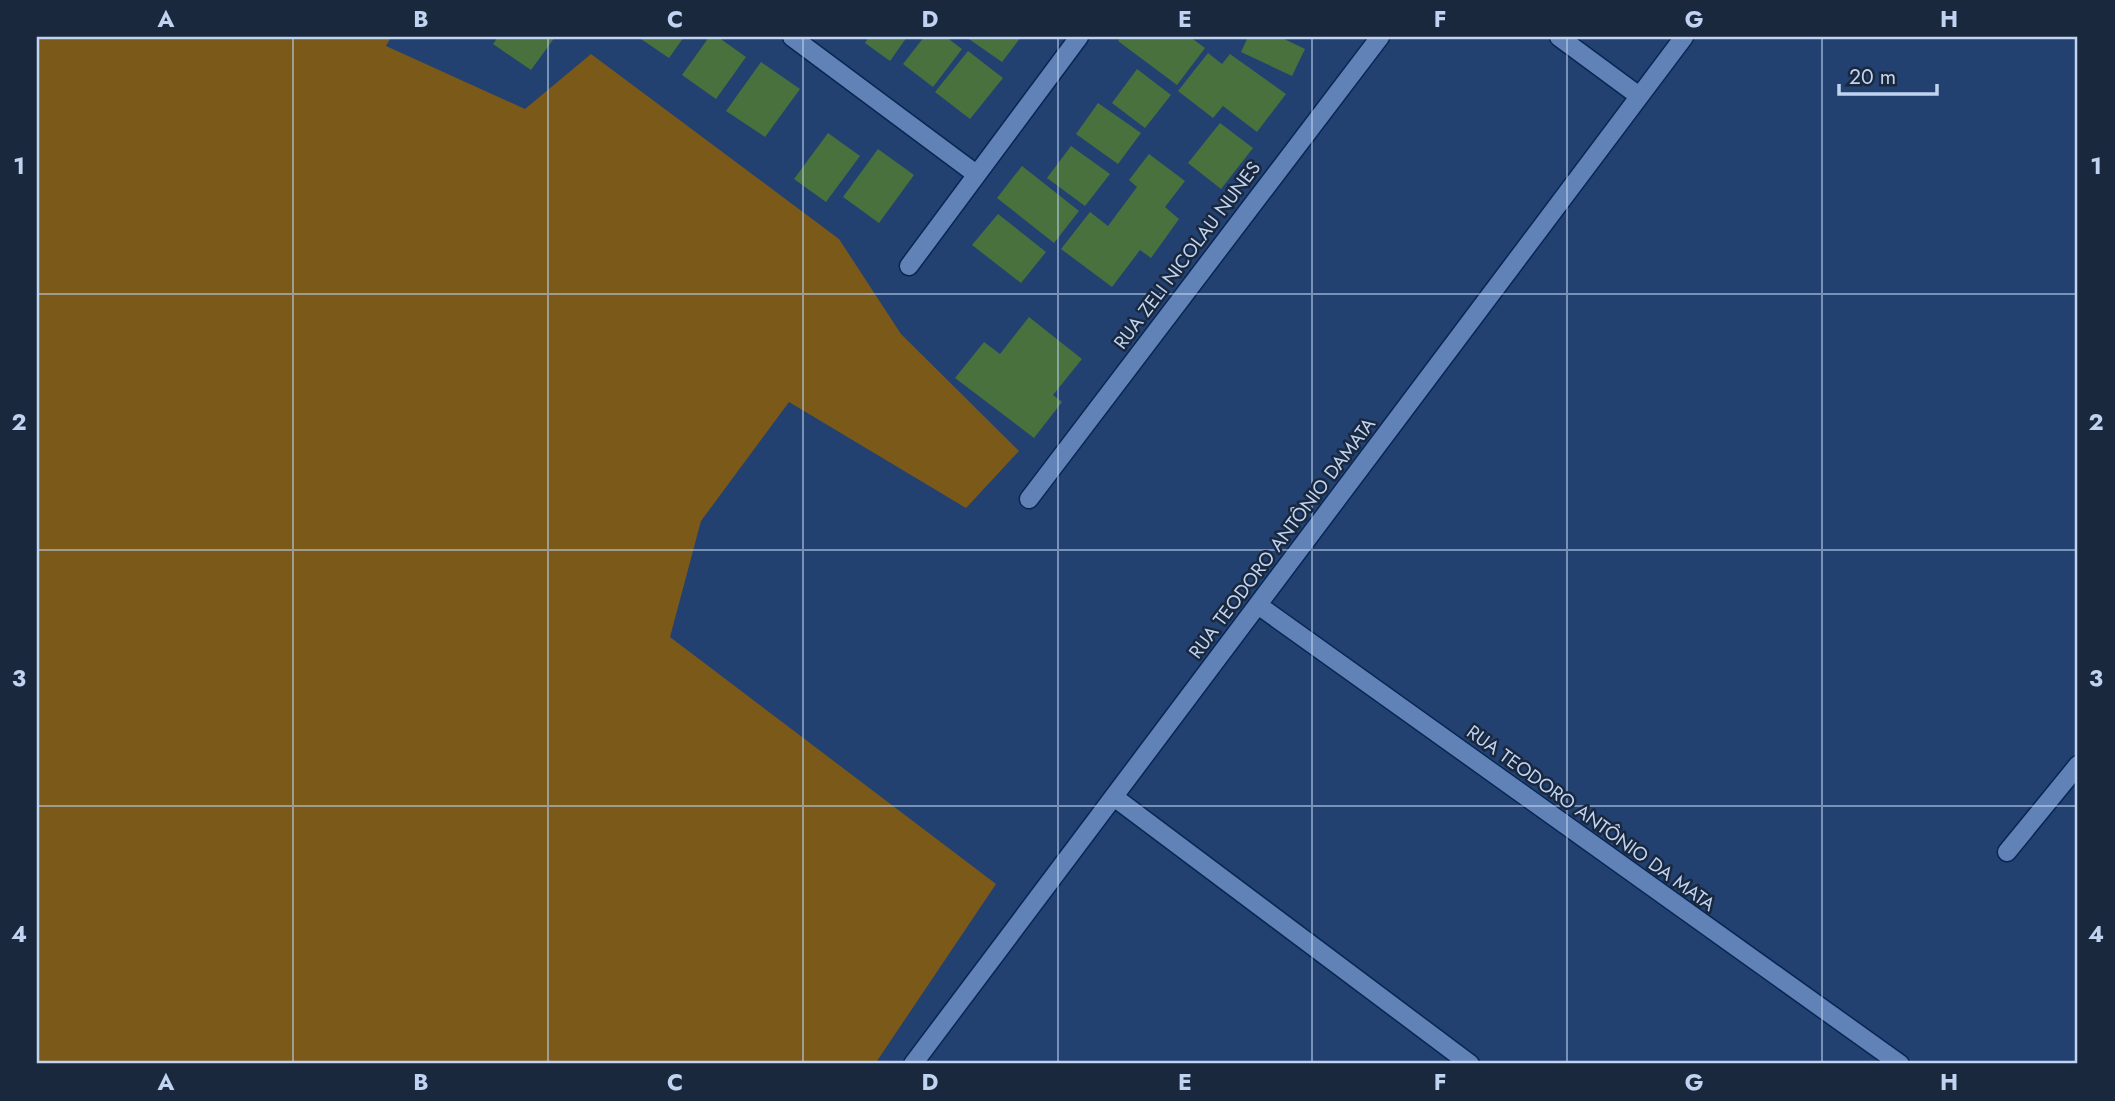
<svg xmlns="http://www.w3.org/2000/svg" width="2115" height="1101" font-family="Jost,sans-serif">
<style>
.green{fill:#7b5919}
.building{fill:#48713d}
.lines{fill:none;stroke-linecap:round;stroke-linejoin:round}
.minor-casing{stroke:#082653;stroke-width:21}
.minor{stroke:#6082b7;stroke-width:18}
.grid{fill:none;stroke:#c0d3f0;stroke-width:2;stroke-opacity:0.55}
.labels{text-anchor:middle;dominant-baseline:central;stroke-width:5;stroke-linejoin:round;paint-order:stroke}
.street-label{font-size:19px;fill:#c0d3f0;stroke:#1a283e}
.neatline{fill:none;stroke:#c0d3f0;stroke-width:2.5}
.grid-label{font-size:23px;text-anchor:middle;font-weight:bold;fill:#c0d3f0}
</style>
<rect width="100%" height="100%" fill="#224171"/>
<path class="green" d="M37 37H391L386 46 525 109 591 54 839 239 901 334 1019 451 966 508 789 402 701 521 670 637 996 884 875 1064H37Z"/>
<path class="building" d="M498 37H555L531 70 493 44Z
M638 37H684L669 58Z
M709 37H718L746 57 716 99 682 75Z
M869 37H907L890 61 865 43Z
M924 37H946L962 49 933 87 903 64Z
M966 37H1021L1002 62Z
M1121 37H1190L1205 48 1177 85 1118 41Z
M1248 37H1280L1305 49 1292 76 1241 52Z
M968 51 1003 78 970 119 935 92Z
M1208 53 1222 64 1230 54 1286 94 1257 132 1223 106 1213 118 1178 91Z
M761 62 800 89 765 137 726 111Z
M1137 69 1171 95 1145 128 1112 103Z
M1098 103 1141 133 1118 164 1076 134Z
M1220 123 1253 148 1221 189 1188 163Z
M828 133 860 156 826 202 794 179Z
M1071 146 1110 174 1085 206 1047 178Z
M878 149 914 175 879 223 843 197Z
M1149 154 1185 181 1165 207 1179 219 1151 258 1140 250 1112 287 1061 249 1090 212 1108 226 1137 187 1129 180Z
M1022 166 1079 211 1054 243 997 198Z
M998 214 1046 252 1021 283 972 245Z
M1029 317 1082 359 1053 395 1062 402 1034 438 955 378 984 342 1000 354Z"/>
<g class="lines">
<g class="minor-casing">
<path id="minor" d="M792 37 976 174
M1559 37 1639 96
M909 266 1079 37
M1029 499 1380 37
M1258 605 1900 1064
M1114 797 1470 1064
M2007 852 2078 765
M913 1064 1684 37"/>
</g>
<use href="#minor" class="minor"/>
</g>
<path class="grid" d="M293 37V1064M548 37V1064M803 37V1064M1058 37V1064M1312 37V1064M1567 37V1064M1822 37V1064M37 294H2078M37 550H2078M37 806H2078"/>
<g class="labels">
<g class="street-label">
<text transform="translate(1187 255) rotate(-53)">RUA ZELI NICOLAU NUNES</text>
<text transform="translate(1282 538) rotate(-53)">RUA TEODORO ANTÔNIO DAMATA</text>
<text transform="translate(1591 818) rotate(36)">RUA TEODORO ANTÔNIO DA MATA</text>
</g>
</g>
<rect width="2115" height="1101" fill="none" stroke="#1a283e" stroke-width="77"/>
<path d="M1839 84v10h98v-10" fill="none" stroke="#c0d3f0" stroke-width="3.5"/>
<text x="1849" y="84" font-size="21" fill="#c0d3f0" stroke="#1a283e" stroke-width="5" paint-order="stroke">20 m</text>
<rect x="38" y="38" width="2038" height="1024" class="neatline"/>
<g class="grid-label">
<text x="166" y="27">A</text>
<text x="421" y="27">B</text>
<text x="675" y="27">C</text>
<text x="930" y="27">D</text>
<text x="1185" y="27">E</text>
<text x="1440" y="27">F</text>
<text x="1694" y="27">G</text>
<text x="1949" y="27">H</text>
<text x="19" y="174">1</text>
<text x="2096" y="174">1</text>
<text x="19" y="430">2</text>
<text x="2096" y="430">2</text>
<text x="19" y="686">3</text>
<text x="2096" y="686">3</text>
<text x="19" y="942">4</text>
<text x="2096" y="942">4</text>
<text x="166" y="1090">A</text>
<text x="421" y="1090">B</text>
<text x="675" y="1090">C</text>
<text x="930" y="1090">D</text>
<text x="1185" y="1090">E</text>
<text x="1440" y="1090">F</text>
<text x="1694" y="1090">G</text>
<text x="1949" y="1090">H</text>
</g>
</svg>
